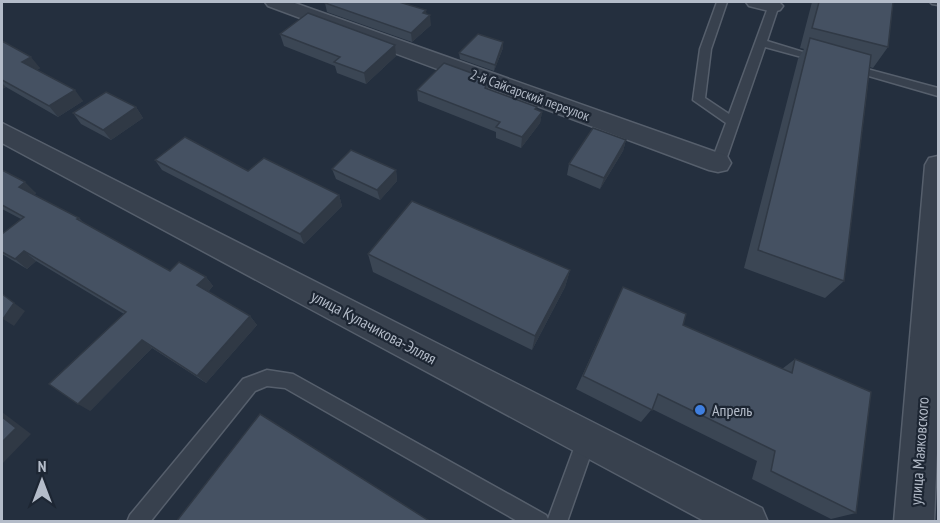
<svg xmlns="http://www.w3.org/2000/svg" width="940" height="523" font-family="'PT Sans Narrow',sans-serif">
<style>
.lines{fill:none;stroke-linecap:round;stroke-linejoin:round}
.lane-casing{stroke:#565f6c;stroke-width:3}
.street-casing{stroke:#565f6c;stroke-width:3}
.lane{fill:#38414e;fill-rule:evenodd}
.street{fill:#38414e;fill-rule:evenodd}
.wall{fill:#3b4654}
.shaded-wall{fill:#303945}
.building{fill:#455162;stroke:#303945;stroke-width:1.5}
.shop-dot{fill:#3f7fe0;stroke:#1d2633;stroke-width:2}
.labels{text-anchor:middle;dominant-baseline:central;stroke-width:4.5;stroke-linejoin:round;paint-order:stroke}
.far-street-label{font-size:14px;fill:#b4bcc9;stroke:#1d2633}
.street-label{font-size:16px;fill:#b4bcc9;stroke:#1d2633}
.poi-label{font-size:16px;fill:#b4bcc9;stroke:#1d2633;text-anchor:start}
</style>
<rect width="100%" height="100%" fill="#242f3e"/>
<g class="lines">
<g class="lane-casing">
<path id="lane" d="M717 2H727L711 49 705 98 729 114 770 2H780L767 41 826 59 820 62 765 47 725 163 718 168 711 163 726 123 693 100 700 49Z
M930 2H938V5L932 4Z
M852 65 938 88V96L848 70 846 68Z
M267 370 293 374 546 515 548 519 580 432 587 430 594 432 596 439 567 522H519L285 388 267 386 255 391 150 522H127L130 515 243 379Z"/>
</g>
<g class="street-casing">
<path id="street" d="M265 2H292L727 156 731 163 727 170 718 172 709 170 268 6Z
M746 2H779L783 6 780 10 773 12 749 6Z
M2 123 762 508 768 522H706L2 143Z
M938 156V430L934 522H894L925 165 929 158Z"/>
</g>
<use href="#lane" class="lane"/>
<use href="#street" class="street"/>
</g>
<path class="wall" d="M812 2H893L888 47 873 68 870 67 844 281 825 298 744 268 798 59 804 49 800 48Z
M325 3 427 14 431 25 412 42 327 12Z
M280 34 396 56 366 84 337 73 335 66 284 46Z
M2 41 40 68 37 70 83 101 58 117 6 87 2 89Z
M503 42V48L494 71 460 59 459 53Z
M488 79V89L542 112 540 123 521 148 496 138V132L418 101 417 90Z
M136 107 143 118 111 140 81 124 73 113Z
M626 140 623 151 600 189 567 175 569 164Z
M155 160 248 171 339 195 342 206 304 244 162 170Z
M332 169 396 170 397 181 380 200 336 179Z
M2 170 36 193 34 195 79 218 85 224 170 271 206 277 213 286 208 292 250 316 257 325 206 383 152 348 90 411 124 314 36 261 27 269 2 254V234L21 219 2 209Z
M368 254 570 270 565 287 532 350 373 272Z
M615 304 683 325 782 369 795 359 856 513 831 519 752 479 757 461 652 409 641 422 576 389Z"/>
<path class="shaded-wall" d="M426 10 427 18 430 15 431 25 412 42 411 33 423 13Z
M503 42V48L494 71 495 65Z
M395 45 396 56 366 84 364 73Z
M31 57 40 68 32 73 22 62Z
M2 83 6 87 2 89Z
M75 90 83 101 58 117 49 106Z
M136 107 143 118 111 140 103 130Z
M542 112 540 123 521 148 522 137Z
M626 140 623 151 600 189 604 178Z
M396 170 397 181 380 200 377 190Z
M25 182 36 193 30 197 19 187Z
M339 195 342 206 304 244 300 234Z
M24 251 36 261 27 269 15 259Z
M570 270 565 287 532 350 535 336Z
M206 277 213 286 205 295 197 285Z
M2 294 25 311 14 326 3 319Z
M250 316 257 325 206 383 197 376Z
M142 340 152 348 90 411 78 404Z
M2 412 31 434 2 464Z"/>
<path class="building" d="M326 2H399L426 10 423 13 430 15 411 33 325 3Z
M819 2H893L888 47 812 28Z
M308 13 395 45 364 73 334 62 340 57 280 34Z
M478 34 503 42 495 65 459 53Z
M810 38 871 55 844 281 758 250Z
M2 41 31 57 22 62 75 90 49 106 2 80Z
M444 63 488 79 485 88 537 107 535 109 542 112 522 137 496 127 500 122 417 90Z
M106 92 136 107 103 130 73 113Z
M593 128 626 140 604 178 569 164Z
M185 137 248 171 264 158 339 195 300 234 155 160Z
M351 150 396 170 377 190 332 169Z
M2 170 25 182 19 187 79 218 77 219 170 271 179 262 206 277 197 285 250 316 197 376 142 340 78 404 49 384 126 312 24 251 15 259 2 252V234L24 217 2 205Z
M412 201 570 270 535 336 368 254Z
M623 287 686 314 683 325 792 373 795 359 871 392 856 513 771 471 775 451 658 394 652 410 583 376Z
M2 294 14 303 3 319H2Z
M260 414 431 522H176Z
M2 417 16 428 2 442Z"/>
<circle class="shop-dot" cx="700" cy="410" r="6"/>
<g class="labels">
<g class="far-street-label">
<text transform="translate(530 95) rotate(20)">2-й Сайсарский переулок</text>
</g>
<g class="street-label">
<text transform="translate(374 327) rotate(28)">улица Кулачикова-Элляя</text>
<text transform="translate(919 451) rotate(-86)">улица Маяковского</text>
</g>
<g class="poi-label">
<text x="712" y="410">Апрель</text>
</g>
</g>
<rect width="940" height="523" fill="none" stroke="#b4bcc9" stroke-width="6"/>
<g transform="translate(42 481)" stroke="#1d2633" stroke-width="4.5" paint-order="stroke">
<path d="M0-4.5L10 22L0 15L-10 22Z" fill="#b4bcc9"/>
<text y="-9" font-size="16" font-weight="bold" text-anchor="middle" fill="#b4bcc9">N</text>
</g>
</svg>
